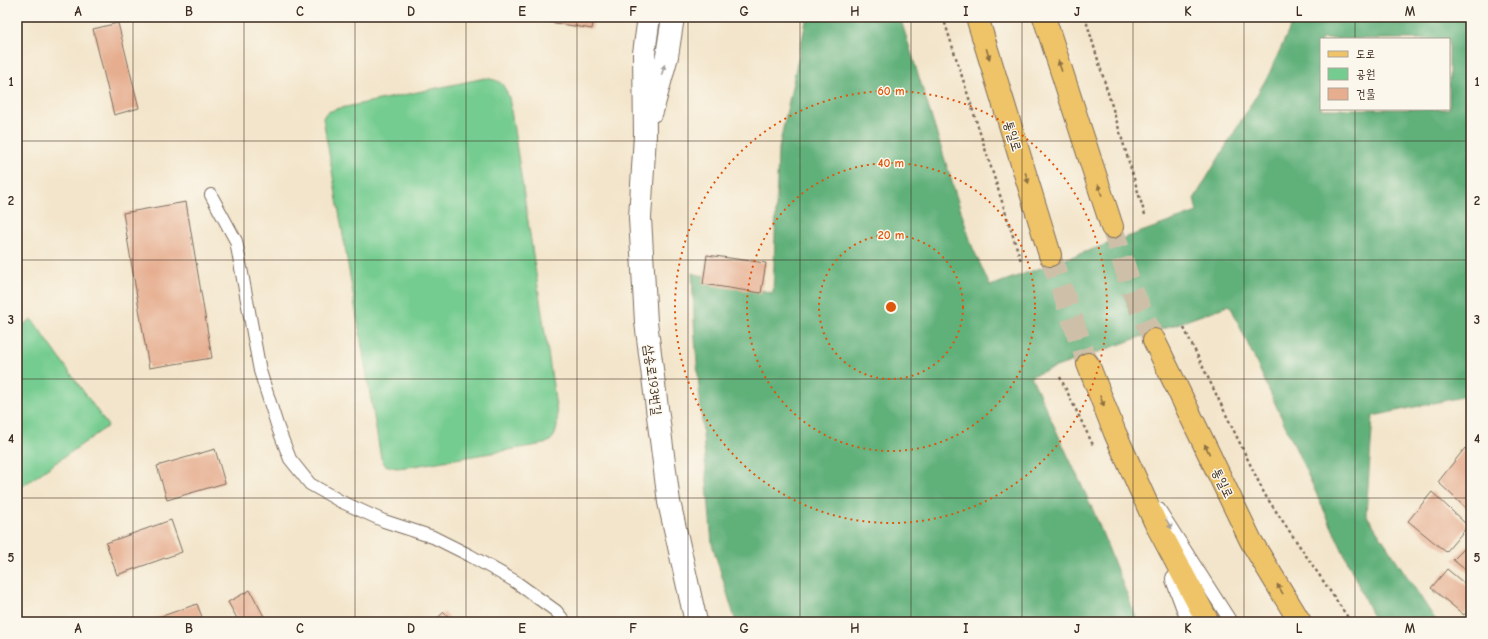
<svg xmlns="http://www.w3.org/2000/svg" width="1488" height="639" font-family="'Comic Neue','Poor Story',sans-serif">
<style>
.green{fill:#75cc90;stroke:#587b57}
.forest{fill:#60b07a;stroke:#4e6d4c;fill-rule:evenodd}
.building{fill:#e6ad8f}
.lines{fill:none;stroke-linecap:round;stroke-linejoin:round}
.primary-tunnel{stroke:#cec0a8;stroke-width:22;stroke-dasharray:22 11;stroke-linecap:butt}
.service-casing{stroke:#7b6b5b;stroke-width:14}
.minor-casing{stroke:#7b6b5b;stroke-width:24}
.primary-casing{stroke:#7b6b5b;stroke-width:24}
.path{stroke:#7b6b5b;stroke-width:2.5;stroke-dasharray:3 3;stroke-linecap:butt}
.service{stroke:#fff;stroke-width:12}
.minor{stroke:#fff;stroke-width:22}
.primary{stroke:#efc469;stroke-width:22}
.oneway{fill:#8c6f40}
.oneway2{fill:#a79f9a}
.grid{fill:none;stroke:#3b2a1e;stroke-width:1;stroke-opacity:0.55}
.ring{fill:none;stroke:#df570d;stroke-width:2;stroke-dasharray:2 4}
.labels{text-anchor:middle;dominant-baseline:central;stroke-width:3;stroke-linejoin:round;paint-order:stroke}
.street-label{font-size:13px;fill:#3b2a1e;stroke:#fbf7ec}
.centre{fill:#df570d;stroke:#fbf7ec;stroke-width:2}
.ring-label{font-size:12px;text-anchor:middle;font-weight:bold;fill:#df570d;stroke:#fbf7ec;stroke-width:3;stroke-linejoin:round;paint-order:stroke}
.neatline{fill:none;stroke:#3b2a1e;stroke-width:1.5}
.grid-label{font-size:13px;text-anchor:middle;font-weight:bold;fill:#3b2a1e}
</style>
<rect width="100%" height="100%" fill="#fbf7ec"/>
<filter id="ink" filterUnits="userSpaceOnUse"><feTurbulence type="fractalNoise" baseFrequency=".025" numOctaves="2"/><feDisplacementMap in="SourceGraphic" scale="8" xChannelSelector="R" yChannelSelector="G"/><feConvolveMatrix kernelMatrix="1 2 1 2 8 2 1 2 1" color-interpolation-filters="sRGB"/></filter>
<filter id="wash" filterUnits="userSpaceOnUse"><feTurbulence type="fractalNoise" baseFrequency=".012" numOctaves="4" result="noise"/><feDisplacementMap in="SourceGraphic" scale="16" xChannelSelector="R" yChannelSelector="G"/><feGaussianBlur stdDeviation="0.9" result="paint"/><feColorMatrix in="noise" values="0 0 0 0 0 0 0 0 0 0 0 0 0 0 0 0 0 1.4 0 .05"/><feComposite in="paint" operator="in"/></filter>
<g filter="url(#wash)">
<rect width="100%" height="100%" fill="#f3e5cb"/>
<path class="green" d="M485 78C502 81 502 82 509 97L554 392C555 405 562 427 552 439 551 441 546 443 544 444L408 467 396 468 385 465 381 458 323 118 326 113 336 109Z
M32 319 108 426 17 490V329Z"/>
<path class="forest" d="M807 17H900L972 246 990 286 1197 212 1194 199 1268 76 1295 17H1471V395L1373 416 1366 514 1437 622H1377L1372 615 1230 305 1031 376 1093 510 1138 622H736L712 544 695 339 692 273 773 293 778 152ZM1321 39H1449V109H1321Z"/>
<g id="blocks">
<path class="building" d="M549 17H594L592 29 549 22Z
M118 23 139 108 114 115 93 29Z
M186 202 212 358 149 368 123 213Z
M707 255 766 263 761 293 703 284Z
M1465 448 1471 454V513L1438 482Z
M215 449 225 483 167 500 157 466Z
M1432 492 1468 526 1446 552 1408 521Z
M171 520 182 552 117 575 106 543Z
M1471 542V574L1453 560Z
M1447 569 1471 589V607L1464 615 1431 588Z
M250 590 267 622H239L228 602Z
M197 604 204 622H145Z
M444 612 453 622H433Z"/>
</g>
</g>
<g filter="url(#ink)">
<use href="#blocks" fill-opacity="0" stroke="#7b6b5b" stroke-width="1"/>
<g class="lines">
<path class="primary-tunnel" d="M1112 227 1132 290 1154 340
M1050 255 1088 364"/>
<g class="service-casing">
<path id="service" d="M211 195 236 241 260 371 278 428 290 459 310 484 340 501 384 521 433 537 469 555 513 580 556 611 565 622
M1159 509 1231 622"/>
</g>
<g class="minor-casing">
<path id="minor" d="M649 17 644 53 645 135 640 218 646 322 669 502 696 622
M652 111 667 56 673 17
M1177 579 1193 622"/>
</g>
<g class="primary-casing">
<path id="primary" d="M977 17 1050 255
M1044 17 1112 227
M1154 340 1251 541 1300 622
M1088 364 1115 433 1155 522 1208 622"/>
</g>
<path class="path" d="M943 17 1021 261
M1085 17 1145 215
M1184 328 1265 495 1351 622
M1060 377 1093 445"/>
<use href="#service" class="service"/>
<use href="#minor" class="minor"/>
<use href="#primary" class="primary"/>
</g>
<defs><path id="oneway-solid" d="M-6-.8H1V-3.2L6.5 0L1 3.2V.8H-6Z"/></defs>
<g class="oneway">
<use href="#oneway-solid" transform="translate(988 54) rotate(73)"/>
<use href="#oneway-solid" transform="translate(1060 66) rotate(-108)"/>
<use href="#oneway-solid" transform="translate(1027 178) rotate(73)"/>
<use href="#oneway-solid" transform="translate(1100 190) rotate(-108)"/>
<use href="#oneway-solid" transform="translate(1102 401) rotate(68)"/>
<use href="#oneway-solid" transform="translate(1207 449) rotate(-116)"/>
<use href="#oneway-solid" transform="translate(1280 589) rotate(-121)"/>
</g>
<g class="oneway2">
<use href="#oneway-solid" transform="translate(663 70) rotate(-74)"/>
<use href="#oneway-solid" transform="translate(1169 524) rotate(58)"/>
</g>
</g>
<path class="grid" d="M133 17V622M244 17V622M355 17V622M466 17V622M577 17V622M688 17V622M800 17V622M911 17V622M1022 17V622M1133 17V622M1244 17V622M1355 17V39M1355 109V622M17 141H1471M17 260H1471M17 379H1471M17 498H1471"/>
<g class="ring">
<circle cx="891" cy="307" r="72"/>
<circle cx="891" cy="307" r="144"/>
<circle cx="891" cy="307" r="216"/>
</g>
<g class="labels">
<g class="street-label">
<text transform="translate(1013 136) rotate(73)">통일로</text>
<text transform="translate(653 380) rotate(83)">삼송로193번길</text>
<text transform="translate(1223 483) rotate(64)">통일로</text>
</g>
</g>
<circle cx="891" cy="307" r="6" class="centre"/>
<g class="ring-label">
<text x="891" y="95">60 m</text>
<text x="891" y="167">40 m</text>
<text x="891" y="239">20 m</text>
</g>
<rect width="1488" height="639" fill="none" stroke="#fbf7ec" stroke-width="44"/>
<rect x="1320" y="38" width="130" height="72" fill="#fbf7ec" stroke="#aea59a"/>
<rect x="1328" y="51" width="20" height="6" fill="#efc469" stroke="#aea59a"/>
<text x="1356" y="58" font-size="12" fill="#3b2a1e">도로</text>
<rect x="1328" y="68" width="20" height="12" fill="#75cc90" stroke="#aea59a"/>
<text x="1356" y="78" font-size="12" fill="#3b2a1e">공원</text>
<rect x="1328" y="88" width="20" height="12" fill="#e6ad8f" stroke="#aea59a"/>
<text x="1356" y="98" font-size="12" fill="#3b2a1e">건물</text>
<rect x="22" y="22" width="1444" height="595" class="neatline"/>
<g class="grid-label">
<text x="78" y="16">A</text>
<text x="189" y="16">B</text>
<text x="300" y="16">C</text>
<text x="411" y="16">D</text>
<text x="522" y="16">E</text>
<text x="633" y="16">F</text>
<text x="744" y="16">G</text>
<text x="855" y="16">H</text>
<text x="966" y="16">I</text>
<text x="1077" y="16">J</text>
<text x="1188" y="16">K</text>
<text x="1299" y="16">L</text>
<text x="1410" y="16">M</text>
<text x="11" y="86">1</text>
<text x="1477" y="86">1</text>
<text x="11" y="205">2</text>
<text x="1477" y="205">2</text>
<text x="11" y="324">3</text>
<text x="1477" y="324">3</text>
<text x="11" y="443">4</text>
<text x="1477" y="443">4</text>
<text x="11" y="562">5</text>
<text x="1477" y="562">5</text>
<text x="78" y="633">A</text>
<text x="189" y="633">B</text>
<text x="300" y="633">C</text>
<text x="411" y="633">D</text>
<text x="522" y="633">E</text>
<text x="633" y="633">F</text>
<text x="744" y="633">G</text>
<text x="855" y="633">H</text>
<text x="966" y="633">I</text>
<text x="1077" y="633">J</text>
<text x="1188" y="633">K</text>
<text x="1299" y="633">L</text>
<text x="1410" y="633">M</text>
</g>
</svg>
